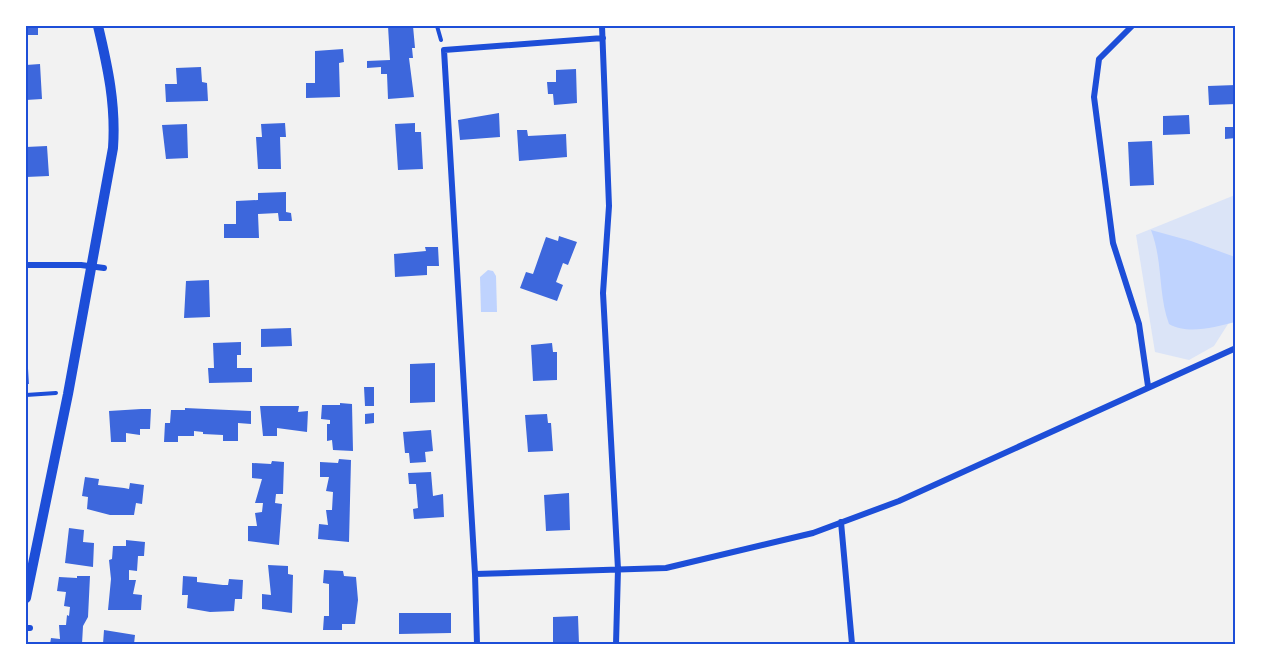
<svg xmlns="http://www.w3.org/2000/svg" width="1261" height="670" font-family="'Space Grotesk',sans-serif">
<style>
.green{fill:#dbe4f7}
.water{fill:#bfd3fe}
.building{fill:#3d67dc}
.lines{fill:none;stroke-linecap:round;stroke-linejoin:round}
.path{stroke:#1d4ed8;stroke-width:4}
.minor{stroke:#1d4ed8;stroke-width:6}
.tertiary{stroke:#1d4ed8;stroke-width:10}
.neatline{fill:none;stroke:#1d4ed8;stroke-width:2}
</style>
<rect width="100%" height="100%" fill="#f2f2f2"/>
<path class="green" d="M1235 195V313L1214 346 1189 360 1155 352 1136 235Z"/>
<path class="water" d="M1151 230 1191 241 1235 257V322C1215 327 1188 335 1169 324 1158 294 1163 261 1151 230Z
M488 270 493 271 496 276 497 312H481L480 277Z"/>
<path class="building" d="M26 26H38V35H26Z
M388 26H413L415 48H412L413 58H409L414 97 388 99 387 74H381V67L367 68V61L390 60Z
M343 49 344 62 339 63 340 97 306 98V83H315V51Z
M40 64 42 99 26 100V65Z
M201 67 202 82 207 83 208 101 166 102 165 84H177L176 68Z
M576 69 577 103 554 105 553 94H548L547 82H556V70Z
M1236 85V104L1209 105 1208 86Z
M499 113 500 137 460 140 458 120Z
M1189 115 1190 134 1163 135V116Z
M285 123 286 137H280L281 169H258L256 137H262L261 124Z
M415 123V132H421L423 169 398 170 395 124Z
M187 124 188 158 166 159 162 125Z
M1225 127H1236V138L1225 139Z
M517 130H527L528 136 566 134 567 157 519 161Z
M1152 141 1154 185 1130 186 1128 142Z
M47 146 49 176 26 177V147Z
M286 192V212L291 213 292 221H279L278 213 258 214 259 238H224V224H236V201L258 200V193Z
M559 236 577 242 568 265 563 263 556 282 563 285 557 301 520 288 526 272 533 274 546 237 558 241Z
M425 247H438L439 266H427V275L395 277 394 254 426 251Z
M209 280 210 317 184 318 186 281Z
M291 328 292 346 261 347V329Z
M241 342V355H237V368H252V382L209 383 208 368H214L213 343Z
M552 343 553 352H557V380L533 381 531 345Z
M26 353H27L29 384H26Z
M435 363V402L410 403V364Z
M364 387H374V406H365Z
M340 403 352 404 353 451 333 450 332 440 327 441V424H330V420L321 419 322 405H340Z
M260 406H299L298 412 308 411 307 432 277 428V436H263Z
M185 408 251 411V424L238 423V441H223V435L203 434V432L194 431V436H178V442H164L165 423H170L171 410H185Z
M141 409H151L150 429H140V435L126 433V442H111L109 411Z
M374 413V423L365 424V414Z
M547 414 548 423H551L553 451 528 452 525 415Z
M431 430 433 451 425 452 426 462 410 463 409 453H405L403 432Z
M339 459 351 460 349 542 318 539 319 524 328 525 326 510H332L333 492 326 491 329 477H320V462L338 463Z
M272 461 284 462 283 494H276L275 503 282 504 279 545 248 541V526H257L255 513 262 512 263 503H255L262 479 252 478V463L271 464Z
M431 472 433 496 443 494 444 517 414 519 413 509 418 508 416 484H409L408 473Z
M85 477 99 479 98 485 124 488 129 489 130 483 144 485 142 504 136 503 134 515H110L87 509 88 497 82 496Z
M569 493 570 530 546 531 544 495Z
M69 528 84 530 83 542 94 543 93 567 65 563Z
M126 540 145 542 144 556H138L137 571 129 570V580H136L133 594 142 595 141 610H108L111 579 109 560 112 559 113 546H126Z
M268 565 288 566V574L293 575 292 613 262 609V594L271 595Z
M324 570 343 571 344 576 356 577 358 600 355 624H342V630H323L324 616H329V584L323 583Z
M77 576H90L88 617 83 626 82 644H50L51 638 60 639 59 625H66L67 615 69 616 70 607 64 606 66 592 57 591 59 577 77 578Z
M183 576 197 577V582L223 585H228L229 579 243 580 242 599H235L234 611 210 612 187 608 188 595H182Z
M399 613H451V633L399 634Z
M578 616 579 644H553V617Z
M104 630 135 635 134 644H103Z"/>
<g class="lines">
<path class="path" d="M437 26 441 40
M26 395 56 393"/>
<path class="minor" d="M602 26 609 206 603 293 618 569 616 644
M1132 26 1099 59 1094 97 1113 243 1139 324 1148 386
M603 38 444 50 475 574 666 568 813 533 899 501 1236 348
M26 265H81L104 268
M841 522 852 644
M475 574 477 644
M26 628H30"/>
<path class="tertiary" d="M26 598 68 394 113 148C116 105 108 68 98 26"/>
</g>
<rect width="1261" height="670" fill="none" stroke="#ffffff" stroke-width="54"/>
<rect x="27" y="27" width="1207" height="616" class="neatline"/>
</svg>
